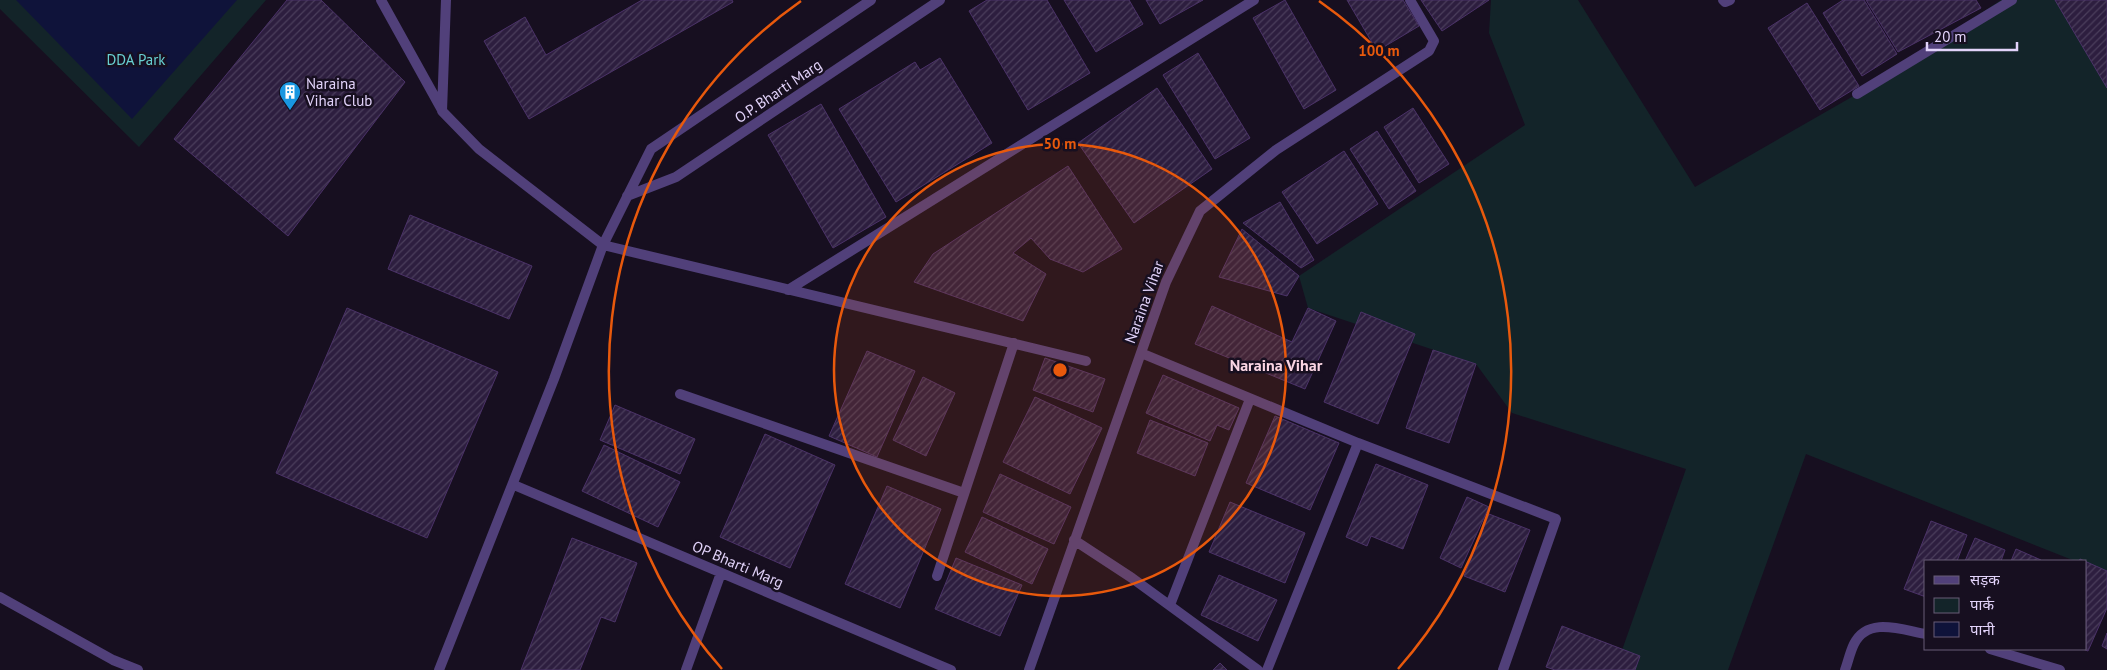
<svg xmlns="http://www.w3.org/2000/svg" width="2107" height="670" font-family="'PT Sans','Noto Sans Devanagari',sans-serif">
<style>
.green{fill:#132429}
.water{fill:#0f133a}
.building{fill:url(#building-hatch);stroke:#4b3268}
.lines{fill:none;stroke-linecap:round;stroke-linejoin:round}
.minor{stroke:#51407a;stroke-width:10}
.ring{fill:none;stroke:#e8590c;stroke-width:2.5}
.labels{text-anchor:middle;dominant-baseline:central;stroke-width:5;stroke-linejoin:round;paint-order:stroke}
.park-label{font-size:15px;fill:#68d0d2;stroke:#170f20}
.poi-label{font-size:15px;fill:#e2d3fa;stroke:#170f20;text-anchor:start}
.street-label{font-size:15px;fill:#e2d3fa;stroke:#170f20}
.neighbourhood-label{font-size:16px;font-weight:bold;fill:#fad5e3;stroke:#170f20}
.centre{fill:#e8590c;stroke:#170f20;stroke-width:2.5}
.ring-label{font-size:15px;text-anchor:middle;font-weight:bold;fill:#e8590c;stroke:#170f20;stroke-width:5;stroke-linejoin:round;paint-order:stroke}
</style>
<defs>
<pattern id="building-hatch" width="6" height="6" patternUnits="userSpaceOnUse" patternTransform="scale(1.25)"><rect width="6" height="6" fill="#2d1e3f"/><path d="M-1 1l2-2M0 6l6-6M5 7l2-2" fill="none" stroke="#4b3e5c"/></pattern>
</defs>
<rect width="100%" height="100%" fill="#170f20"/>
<path class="green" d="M0 0H266L139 147 0 9Z
M1491 0H1578L1695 187 1857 94 2001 0H2107V574L2086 566V561H2075L1806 454 1728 670H1615L1686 469 1512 413 1476 364 1308 308 1299 276 1525 125 1489 33Z"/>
<path class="water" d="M16 0H237L132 119Z"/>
<path class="building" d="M287 0H321L405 82 288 236 174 139Z
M642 0H732L733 2 529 119 484 41 525 17 546 55Z
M987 0H1047L1090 73 1028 110 969 11Z
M1064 0H1129L1143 24 1096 52Z
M1146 0H1203L1160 24Z
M1285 0 1336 90 1304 109 1253 18Z
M1347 0H1403L1419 26 1377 51Z
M1421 0H1489L1442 31Z
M1843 0H1864L1897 54 1862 76 1823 13Z
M1866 0H1976L1981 8 1898 52Z
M2055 0H2107V88Z
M1807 3 1859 86 1820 110 1768 28Z
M1198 53 1250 138 1215 159 1163 75Z
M940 58 992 143 896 202 839 109 915 62 920 70Z
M1157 88 1212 169 1134 223 1078 143Z
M821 104 886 217 833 248 768 135Z
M1413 108 1449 164 1419 183 1384 127Z
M1377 131 1416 191 1389 209 1350 149Z
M1344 151 1378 204 1317 244 1282 192Z
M1068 166 1122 249 1083 272 1050 259 1031 238 1013 253 1046 274 1023 321 914 282 933 254Z
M1280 202 1314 260 1301 268 1243 223Z
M410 215 532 266 509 319 388 269Z
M1242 229 1299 276 1287 296 1219 277Z
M1212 306 1292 342 1308 308 1336 321 1305 389 1195 344Z
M347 308 498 372 427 538 276 473Z
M1361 312 1415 334 1378 424 1324 402Z
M1433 350 1476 364 1449 443 1406 428Z
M867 351 915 371 877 457 829 436Z
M1045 358 1105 379 1093 412 1033 390Z
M1163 375 1239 408 1229 430 1217 425 1210 441 1146 413Z
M923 377 955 393 926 456 893 440Z
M1035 397 1102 428 1070 494 1003 462Z
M615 405 695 439 680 474 600 440Z
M1275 416 1339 443 1310 510 1246 483Z
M1150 420 1208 443 1195 476 1137 453Z
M765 434 835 465 790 568 720 537Z
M604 445 680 482 658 527 582 491Z
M1376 464 1428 485 1403 549 1371 536 1367 546 1346 537Z
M1000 474 1071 507 1054 544 983 512Z
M887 486 941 509 900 608 845 584Z
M1467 497 1489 507 1461 568 1440 558Z
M1230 502 1305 533 1285 583 1209 552Z
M1489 514 1530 530 1505 592 1464 576Z
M982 517 1048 549 1032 584 965 552Z
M1931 521 1967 535 1957 561H1926V597L1904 589Z
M572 538 637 563 615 622 601 617 580 670H521Z
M1975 538 2005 550 2001 561H1965Z
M2016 549 2041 560V561H2011Z
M956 558 1022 585 1000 636 935 609Z
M2080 559 2107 571V608L2088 651 2083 649H2086V561H2079Z
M1219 575 1277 600 1258 641 1201 615Z
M1562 626 1640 656 1635 670H1555L1546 667Z
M2107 633V649L2102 646Z
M1220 663 1227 670H1213Z"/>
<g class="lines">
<path class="minor" d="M381 0 442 110
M446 0 442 111 479 149 603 245 1086 361
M1723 0 1725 2 1730 0
M1857 94 2012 0
M627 196 676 177 940 0
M788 290 1254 0
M1141 353 1358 443 1556 519 1503 670
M680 394 964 493
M514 485 951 670
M1074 540 1132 578 1258 670
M937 576 1014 343
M0 597 113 660 138 670
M1170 605 1250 399
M1990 649 2060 670
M439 670 554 379 603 245 651 149 871 0
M686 670 721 573
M1029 670 1166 282 1200 211 1276 150 1429 51 1434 41 1410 0
M1267 670 1358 443
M1845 670C1848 662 1850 652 1854 644 1868 616 1902 630 1926 634"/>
</g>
<circle cx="1060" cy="370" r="226" fill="#e8590c" fill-opacity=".12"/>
<g class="ring">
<circle cx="1060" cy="370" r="226"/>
<path d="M722 669A451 451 0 0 1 801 1M1319 1A451 451 0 0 1 1398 669"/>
</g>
<defs>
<g id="building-pin" transform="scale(1.125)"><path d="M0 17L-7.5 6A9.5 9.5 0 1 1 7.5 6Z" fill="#1997e1" stroke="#170f20"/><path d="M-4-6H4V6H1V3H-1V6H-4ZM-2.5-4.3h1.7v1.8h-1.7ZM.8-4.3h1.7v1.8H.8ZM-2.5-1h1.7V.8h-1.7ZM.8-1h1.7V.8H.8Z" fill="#fff"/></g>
</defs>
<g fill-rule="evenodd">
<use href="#building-pin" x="290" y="92"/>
</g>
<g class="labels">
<g class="park-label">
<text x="136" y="59">DDA Park</text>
</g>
<g class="poi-label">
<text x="306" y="83">Naraina<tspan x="306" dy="17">Vihar Club</tspan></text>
</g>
<g class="street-label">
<text transform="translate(778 91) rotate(-34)">O.P. Bharti Marg</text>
<text transform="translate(1144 302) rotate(-70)">Naraina Vihar</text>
<text transform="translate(738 564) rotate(23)">OP Bharti Marg</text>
</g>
<g class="neighbourhood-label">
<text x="1276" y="365">Naraina Vihar</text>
</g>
</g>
<circle cx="1060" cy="370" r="8" class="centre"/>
<g class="ring-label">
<text x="1379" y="56">100 m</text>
<text x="1060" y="149">50 m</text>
</g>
<rect x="1924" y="560" width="162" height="90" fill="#170f20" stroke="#685d77"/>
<rect x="1934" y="576" width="25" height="8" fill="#51407a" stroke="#685d77"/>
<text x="1970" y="585" font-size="15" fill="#e2d3fa">सड़क</text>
<rect x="1934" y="598" width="25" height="15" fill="#132429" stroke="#685d77"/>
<text x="1970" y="610" font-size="15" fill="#e2d3fa">पार्क</text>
<rect x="1934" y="622" width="25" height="15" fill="#0f133a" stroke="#685d77"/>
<text x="1970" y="635" font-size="15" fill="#e2d3fa">पानी</text>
<path d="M1927 42v8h90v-8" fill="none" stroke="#e2d3fa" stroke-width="2.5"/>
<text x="1934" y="42" font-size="15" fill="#e2d3fa" stroke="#170f20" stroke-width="4" paint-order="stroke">20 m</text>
</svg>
